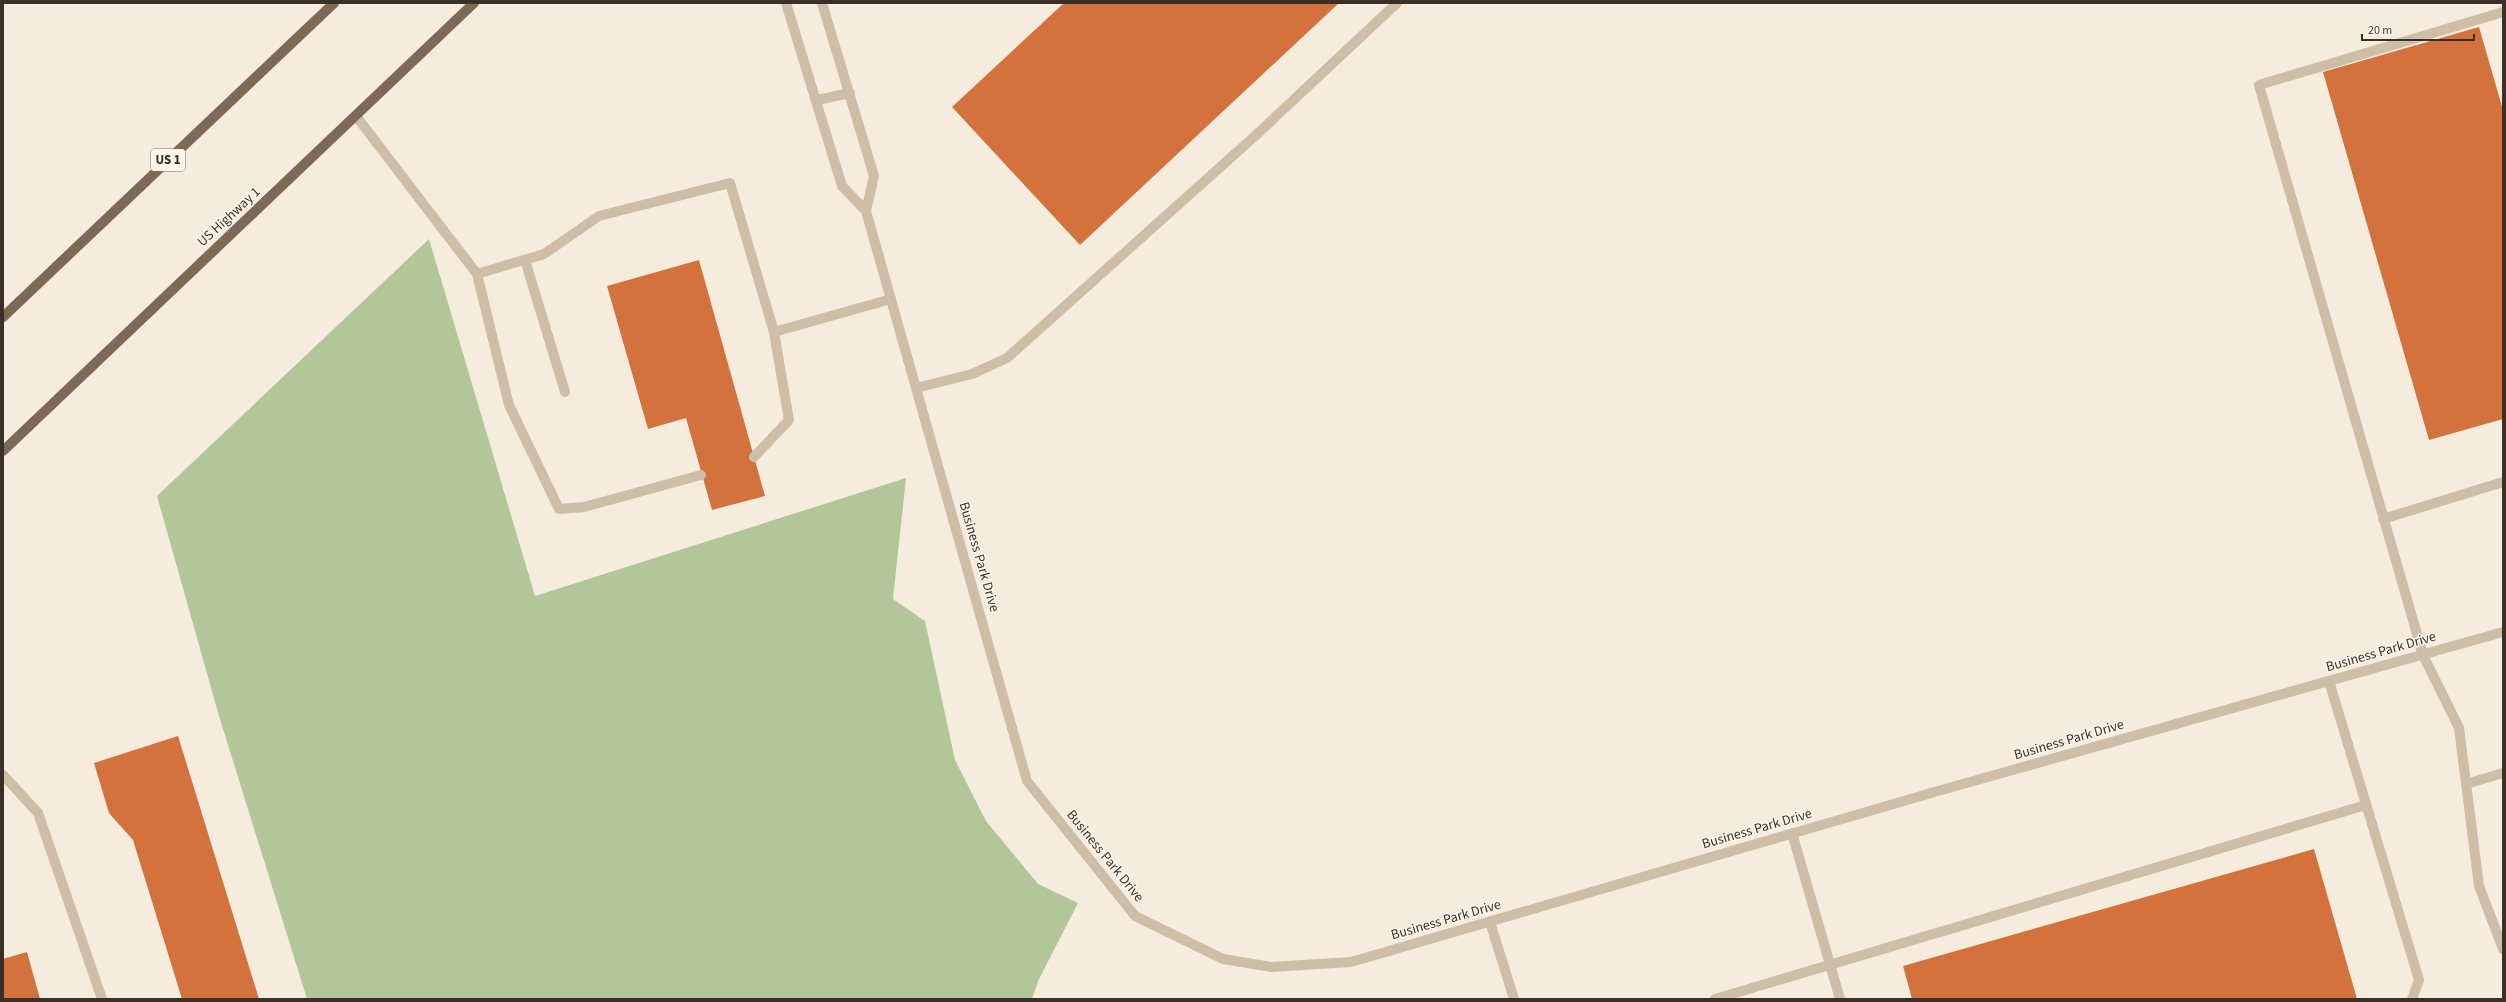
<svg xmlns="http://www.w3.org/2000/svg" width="2506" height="1002" font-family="'Source Sans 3',sans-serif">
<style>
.green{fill:#b3c69a}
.building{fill:#d3723c}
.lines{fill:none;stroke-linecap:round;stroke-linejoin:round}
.lane{stroke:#cfbea7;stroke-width:10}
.street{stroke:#cfbea7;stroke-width:10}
.primary{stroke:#7e6957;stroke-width:10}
.labels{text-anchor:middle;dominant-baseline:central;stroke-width:3;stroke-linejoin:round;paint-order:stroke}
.shield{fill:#fcf6ea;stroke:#756b62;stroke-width:1}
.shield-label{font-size:13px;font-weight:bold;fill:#3b3028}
.street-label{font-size:14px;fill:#3b3028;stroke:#fcf6ea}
</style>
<rect width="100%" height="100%" fill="#f5ecdd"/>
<path class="green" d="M429 239 535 596 906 478 893 599 925 621 955 760 986 821 1038 884 1078 903 1039 979 1032 999H307L219 716 157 496Z"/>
<path class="building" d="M1064 3H1339L1080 245 952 107Z
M2479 27 2503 110V419L2429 440 2323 72Z
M699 260 765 496 712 510 686 418 648 429 607 286Z
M178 736 259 999H182L133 840 109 813 94 763Z
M2314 849 2357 999H1912L1903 966Z
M27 952 40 999H3V959Z"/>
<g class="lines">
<path class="lane" d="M2503 12 2259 85 2423 655 2459 728 2479 886 2503 949
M356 116 477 274 544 254 599 216 730 183 774 332 891 299
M525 260 565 392
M477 274 509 405 559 509 584 507 701 475
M916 388 972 374 1007 358 1255 136 1397 3
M754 457 789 420 774 332
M2383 519 2503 482
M2329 681 2419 980 2412 999
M3 775 38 813 102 999
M2466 784 2503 773
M1792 833 1840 999
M1490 922 1514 999
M1715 999 2366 805"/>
<path class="street" d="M786 3 842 186 866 211
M822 3 874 176 866 211 1027 781 1135 916 1223 959 1271 967 1351 962 1945 789 2503 632
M817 100 850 93"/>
<path class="primary" d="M3 317 334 3
M3 451 474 3"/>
</g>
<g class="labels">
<rect class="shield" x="151" y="149" width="34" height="22" rx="3"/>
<g class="shield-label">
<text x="168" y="160">US 1</text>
</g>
<g class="street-label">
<text transform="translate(229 217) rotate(-43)">US Highway 1</text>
<text transform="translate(979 557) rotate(74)">Business Park Drive</text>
<text transform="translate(2381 652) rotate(-16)">Business Park Drive</text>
<text transform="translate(2069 740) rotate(-16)">Business Park Drive</text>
<text transform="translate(1757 829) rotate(-16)">Business Park Drive</text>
<text transform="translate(1105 856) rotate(51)">Business Park Drive</text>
<text transform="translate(1446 920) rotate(-16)">Business Park Drive</text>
</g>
</g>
<rect width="2506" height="1002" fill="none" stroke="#3b3028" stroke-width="8"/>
<path d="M2362 34v6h112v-6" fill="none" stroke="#3b3028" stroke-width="2"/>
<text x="2368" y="34" font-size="12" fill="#3b3028" stroke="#fcf6ea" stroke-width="3" paint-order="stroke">20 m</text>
</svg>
